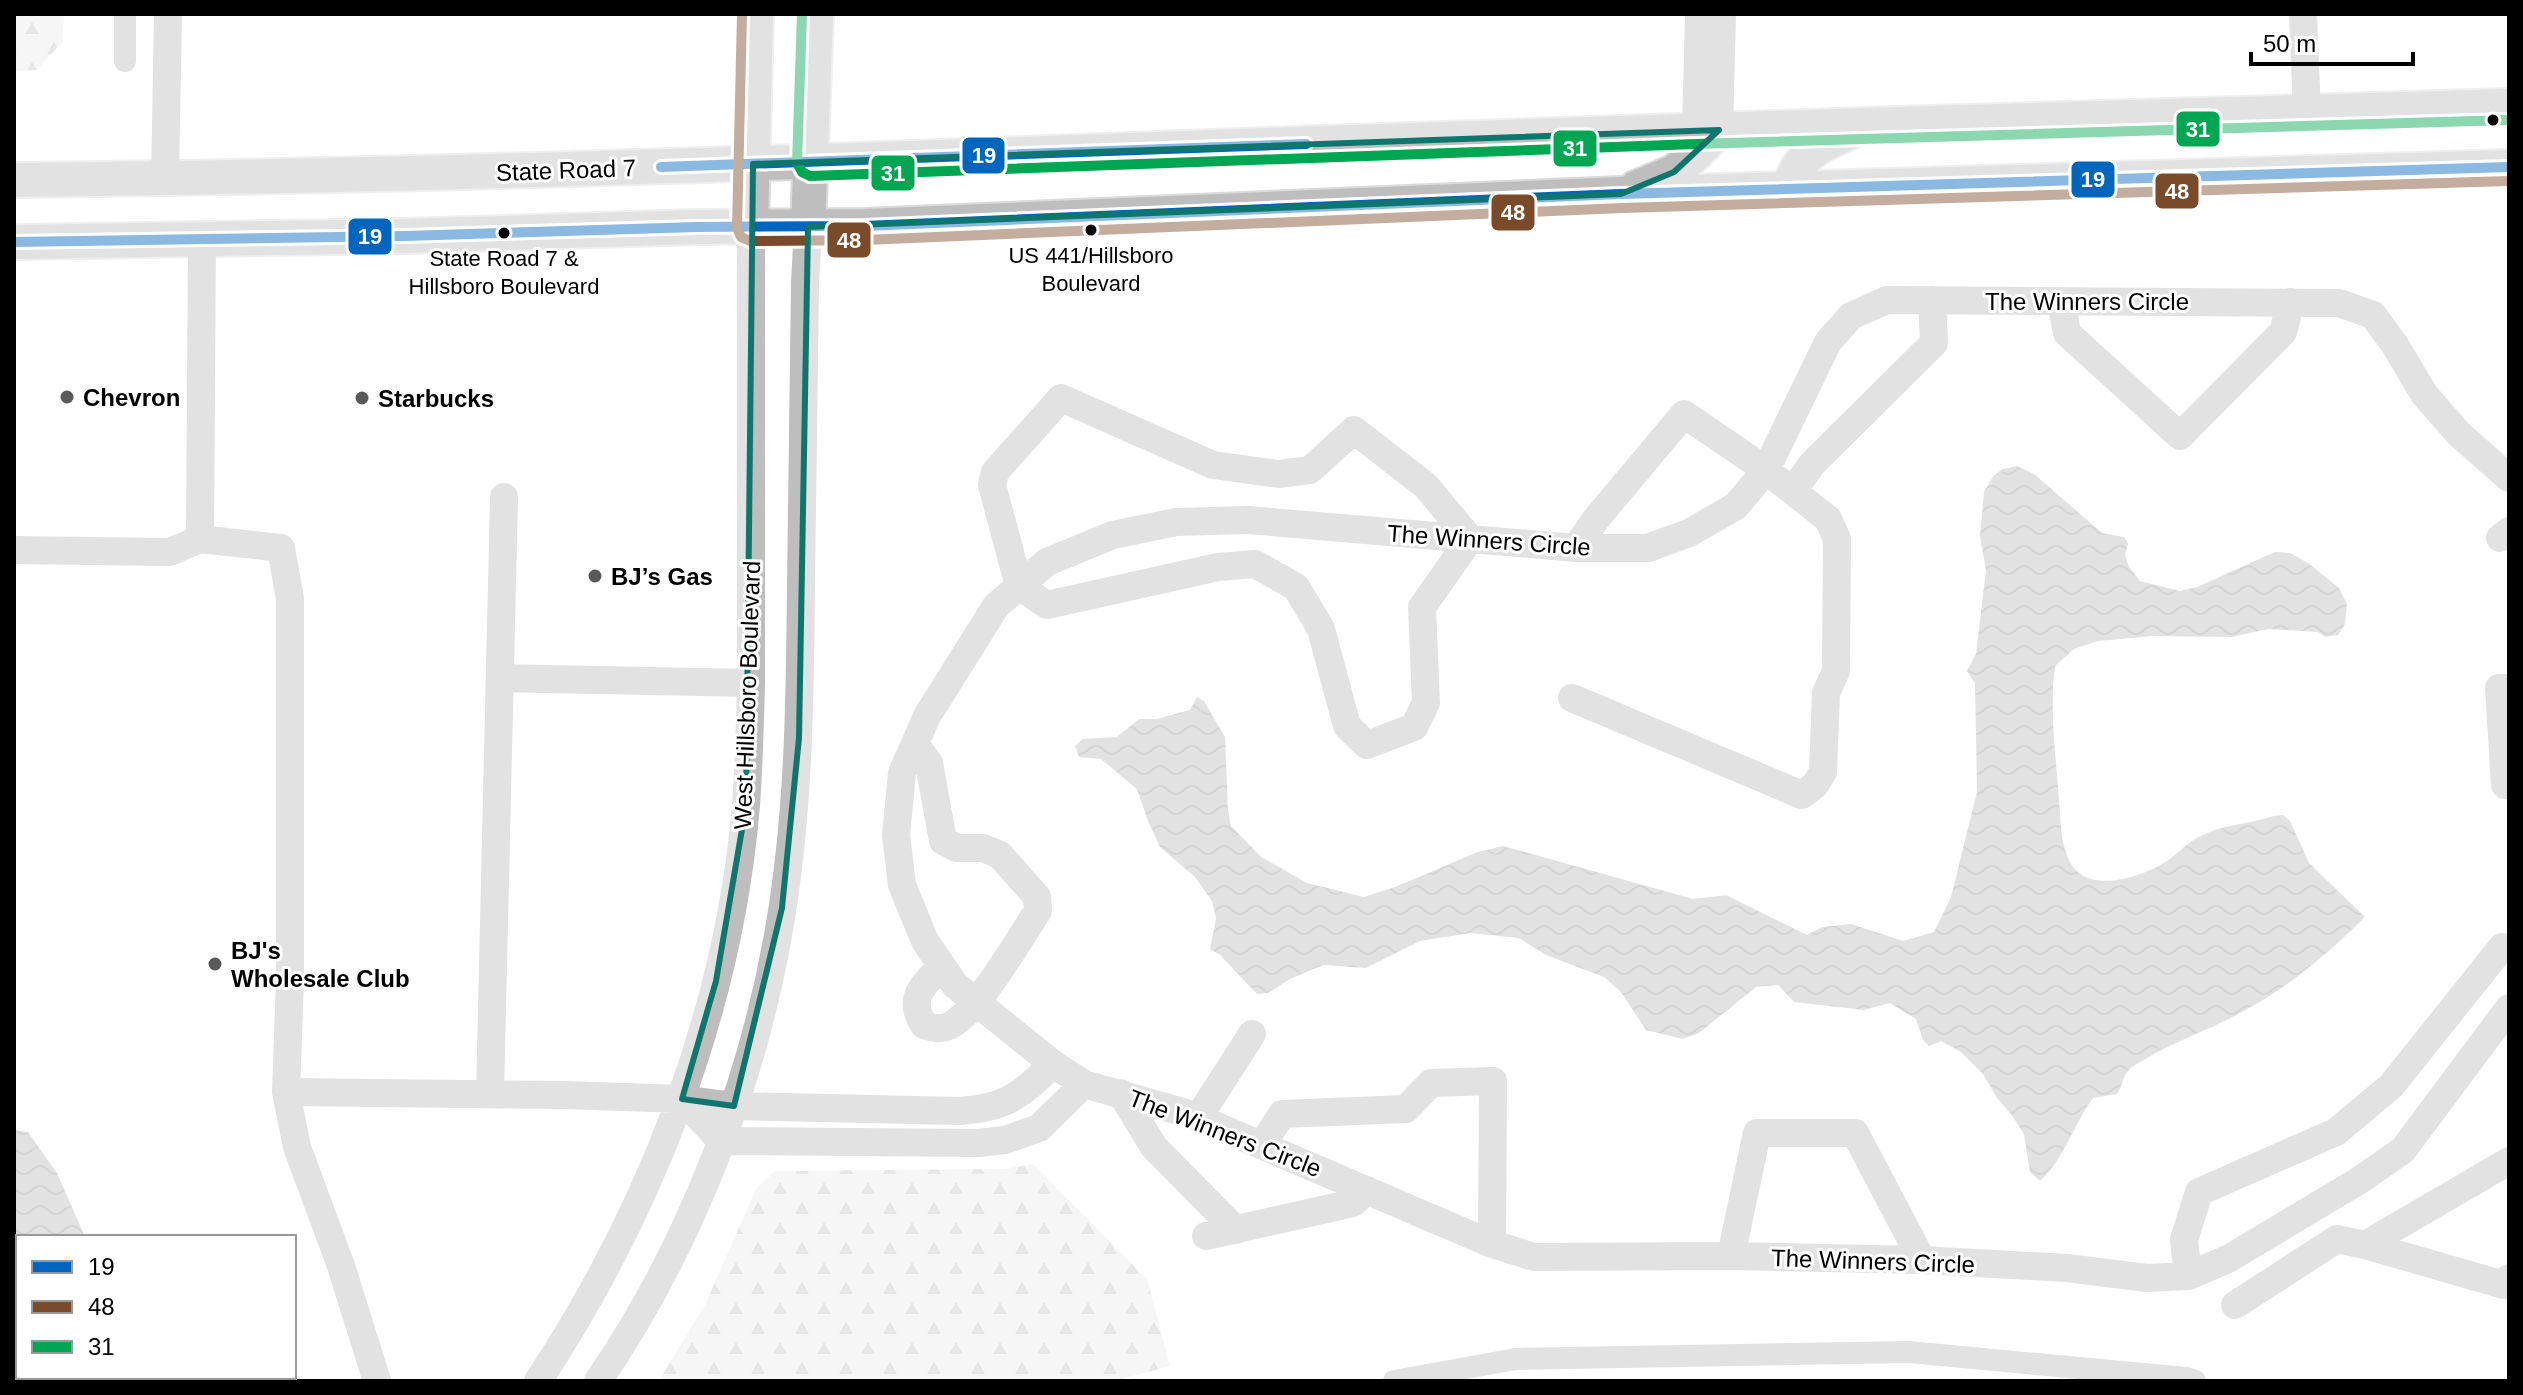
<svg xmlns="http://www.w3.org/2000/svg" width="2523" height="1395" font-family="Helvetica,sans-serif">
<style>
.forest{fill:url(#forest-firs)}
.water{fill:url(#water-waves)}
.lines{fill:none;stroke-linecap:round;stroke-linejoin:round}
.canal{stroke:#bfbfbf;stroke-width:22}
.major-casing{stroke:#dbdbdb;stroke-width:38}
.minor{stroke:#bebebe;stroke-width:28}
.major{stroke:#bebebe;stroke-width:34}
.bus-1-casing{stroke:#fff;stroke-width:16}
.bus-2-casing{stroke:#fff;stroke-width:16}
.bus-3-casing{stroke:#fff;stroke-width:16}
.bus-1{stroke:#0065bd;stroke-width:10}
.bus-2{stroke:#7a4b2a;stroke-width:10}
.bus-3{stroke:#00a651;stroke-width:10}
.marked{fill:none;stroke:#0f766e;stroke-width:6;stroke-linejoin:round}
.bus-dot{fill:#000;stroke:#fff;stroke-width:3}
.poi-dot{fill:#595959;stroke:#fff;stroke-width:3}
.labels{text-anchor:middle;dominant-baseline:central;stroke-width:6;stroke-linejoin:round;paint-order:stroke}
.bus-label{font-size:22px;fill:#000;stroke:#fff}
.street-label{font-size:24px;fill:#000;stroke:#fff}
.poi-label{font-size:24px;font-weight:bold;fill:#000;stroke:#fff;text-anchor:start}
.line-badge{stroke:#fff;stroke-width:3}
.badge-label{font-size:22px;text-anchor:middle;font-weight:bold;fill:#fff}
</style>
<defs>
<pattern id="forest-firs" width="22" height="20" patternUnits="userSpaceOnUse" patternTransform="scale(2)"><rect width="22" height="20" fill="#ececec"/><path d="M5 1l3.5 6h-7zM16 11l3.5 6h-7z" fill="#c9c9c9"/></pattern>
<pattern id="water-waves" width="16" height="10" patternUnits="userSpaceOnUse" patternTransform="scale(2)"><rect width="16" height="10" fill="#bfbfbf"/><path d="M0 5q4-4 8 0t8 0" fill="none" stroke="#a2a2a2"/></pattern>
</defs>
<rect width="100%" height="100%" fill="#fff"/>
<path class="forest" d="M14 14H64L63 41 37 70 14 71Z
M1033 1164 1147 1279 1170 1366 1114 1381 660 1379 706 1303 756 1189 775 1171 1004 1169Z"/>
<path class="water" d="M2017 466 2034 474 2102 533 2124 537 2128 543 2125 555 2129 567 2140 581 2180 591 2197 587 2275 552 2290 553 2308 563 2339 588 2347 604 2345 624 2338 635 2326 637 2318 632 2268 629 2232 637 2154 636 2098 641 2074 649 2055 666C2049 710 2056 756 2059 800 2061 820 2060 841 2069 860 2085 896 2141 878 2167 861 2179 853 2187 842 2201 836 2220 826 2239 825 2259 820 2268 818 2274 815 2283 815L2290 821 2309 863 2365 917C2330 952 2286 989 2242 1012 2213 1028 2181 1039 2152 1055 2146 1059 2137 1063 2131 1068 2122 1075 2123 1086 2117 1094L2093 1098C2073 1125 2065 1158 2040 1181L2030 1172 2024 1134 2011 1114 1997 1098 1983 1074 1961 1052 1941 1041 1929 1046 1923 1040 1916 1019 1890 1003 1864 1010 1794 1002 1778 985 1756 987 1699 1033 1683 1039 1646 1030 1621 992 1604 977 1546 955 1519 938 1470 933 1420 941 1366 968 1323 965 1290 979 1268 993 1257 994 1220 955 1210 949 1216 918 1212 901 1195 877 1160 847 1148 821 1137 789 1101 759 1079 757 1075 746 1083 739 1117 737 1139 719H1157L1190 710 1197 697 1204 701 1225 737 1228 811 1231 826 1261 857 1307 883 1364 897 1395 887 1478 852 1503 846 1693 899 1726 895 1807 935 1822 927 1851 924 1903 941 1934 932 1951 897 1977 792 1975 683 1967 671 1976 654 1986 570 1980 536 1984 492 1994 475 2003 469Z
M14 1130 28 1132 57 1173 85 1237H18V1377H103L95 1381H14Z"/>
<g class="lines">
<path class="canal" d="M125 61V14
M1394 1381 1516 1359 1908 1352 2186 1378 2195 1381"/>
<g class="major-casing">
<path id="major" d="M14 180C441 176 867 160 1293 144 1698 130 2104 117 2509 106
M1636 188 1674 172 1691 158 1719 130
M1789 189C1799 152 1821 145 1854 130
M751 227 756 14
M808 227 816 14
M14 242 405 236 697 227 864 226 1621 194 2509 167"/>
</g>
<path class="minor" d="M2303 14 2307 112
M1696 130 1699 14
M1719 130 1722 14
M165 178 168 14
M2061 301 2067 333 2180 436 2283 332 2291 302
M1061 398 1213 465 1279 474 1310 470 1354 430 1426 486 1470 539 1422 607 1426 703 1414 727 1367 745 1347 726 1321 629 1296 587 1255 564 1218 567 1047 605 1019 586 992 485 995 472Z
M2509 478 2459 434 2424 394 2395 345 2373 315 2339 303 1887 300 1851 316 1828 342 1766 470 1736 506 1689 533 1648 548H1576L1248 520 1176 522 1113 535 1047 562 996 606 927 716 902 773 896 835 902 885 925 941 955 985 1053 1064 1084 1084 1186 1113 1492 1244 1534 1257 1731 1256 1922 1260 2067 1268 2147 1278 2188 1276 2228 1259 2360 1180 2403 1150 2509 1008
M1793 491 1812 464 1934 343 1932 300
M2500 538 2509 531
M200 539 202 240
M14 550 170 552 200 539 281 548 290 599V980L286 1092 297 1147 341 1266 377 1381
M500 678 751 683
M1572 698 1802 795 1815 785 1823 772 1826 693 1836 671 1837 539 1828 519 1766 470 1684 414 1596 519 1576 548
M915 744 929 763 943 841 957 848H983L1000 855 1037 897 1038 911C1018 940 979 1011 949 1026 940 1030 933 1028 924 1025 907 999 922 986 941 967
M2505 785 2499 688H2509
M286 1092 565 1095 682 1099 734 1106 959 1111C1006 1108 1020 1096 1053 1064
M1121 1093 1154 1147 1236 1230
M490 1094 504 497
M682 1099 721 1141 978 1143 1005 1140 1039 1128 1084 1084
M1198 1118 1252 1034
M1262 1145 1282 1114 1406 1109 1431 1083 1493 1081 1492 1244
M1206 1236 1353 1203 1367 1190
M2365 1245 2504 1285 2509 1278
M1731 1256 1757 1133H1855L1922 1260
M2188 1276 2184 1240 2199 1192 2336 1132 2391 1086 2502 947
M2235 1305 2337 1239 2365 1245 2509 1161
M538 1381C651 1210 729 1010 746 805 749 764 750 724 751 683V227
M598 1381C693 1243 758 1071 783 905 799 799 800 693 801 586 803 485 804 384 805 283L808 227"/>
<use href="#major" class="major"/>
<g class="bus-1-casing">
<path id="bus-1" d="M661 167 1306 144
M14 242 405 236 697 227 864 226 1621 194 2509 167"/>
</g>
<g class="bus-2-casing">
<path id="bus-2" d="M742 14 737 228 741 237 750 241 865 240 1622 208 2509 181"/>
</g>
<g class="bus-3-casing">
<path id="bus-3" d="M802 14 797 163 802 172 810 176 1696 144 2509 120"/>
</g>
<use href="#bus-1" class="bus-1"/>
<use href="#bus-2" class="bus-2"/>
<use href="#bus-3" class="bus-3"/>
</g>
<path d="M0 0H2523V1395H0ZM1719 130 1674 172 1621 194 808 227 799 738 782 908 734 1106 682 1099 716 981 746 806 753 164Z" fill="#fff" fill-opacity=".55" fill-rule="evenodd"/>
<path class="marked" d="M1719 130 1674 172 1621 194 808 227 799 738 782 908 734 1106 682 1099 716 981 746 806 753 164Z"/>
<g class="bus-dot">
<circle cx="2493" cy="120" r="7"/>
<circle cx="1091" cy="230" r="7"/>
<circle cx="504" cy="233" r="7"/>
</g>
<g class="poi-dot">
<circle cx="67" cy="397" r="8"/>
<circle cx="362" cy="398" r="8"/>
<circle cx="595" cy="576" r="8"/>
<circle cx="215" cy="964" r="8"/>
</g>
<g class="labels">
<g class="bus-label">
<text x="1091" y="255">US 441/Hillsboro<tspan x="1091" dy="28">Boulevard</tspan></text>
<text x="504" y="258">State Road 7 &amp;<tspan x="504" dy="28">Hillsboro Boulevard</tspan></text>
</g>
<g class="street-label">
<text transform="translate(566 170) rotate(-2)">State Road 7</text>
<text x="2087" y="301">The Winners Circle</text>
<text transform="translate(1489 540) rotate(4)">The Winners Circle</text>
<text transform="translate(747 695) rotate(-88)">West Hillsboro Boulevard</text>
<text transform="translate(1225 1133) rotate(21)">The Winners Circle</text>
<text transform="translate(1873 1261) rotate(2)">The Winners Circle</text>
</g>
<g class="poi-label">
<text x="83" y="397">Chevron</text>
<text x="378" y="398">Starbucks</text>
<text x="611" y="576">BJ’s Gas</text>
<text x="231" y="950">BJ's<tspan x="231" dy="28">Wholesale Club</tspan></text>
</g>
</g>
<g class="line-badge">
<rect x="2175" y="110" width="46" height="38" rx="8" fill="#00a651"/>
<rect x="1552" y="129" width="46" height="39" rx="8" fill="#00a651"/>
<rect x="961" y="136" width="45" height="39" rx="8" fill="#0065bd"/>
<rect x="870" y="154" width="46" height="38" rx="8" fill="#00a651"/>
<rect x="2070" y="160" width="46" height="39" rx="8" fill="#0065bd"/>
<rect x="2154" y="172" width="46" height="38" rx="8" fill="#7a4b2a"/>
<rect x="1490" y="193" width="46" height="39" rx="8" fill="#7a4b2a"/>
<rect x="347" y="217" width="46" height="39" rx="8" fill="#0065bd"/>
<rect x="826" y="221" width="46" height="38" rx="8" fill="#7a4b2a"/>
</g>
<g class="badge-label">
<text x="2198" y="137">31</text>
<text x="1575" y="156">31</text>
<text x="984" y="163">19</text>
<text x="893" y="181">31</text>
<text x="2093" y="187">19</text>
<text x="2177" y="199">48</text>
<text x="1513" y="220">48</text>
<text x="370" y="244">19</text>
<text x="849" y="248">48</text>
</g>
<rect width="2523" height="1395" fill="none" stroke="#000000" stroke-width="32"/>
<rect x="16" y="1235" width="280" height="144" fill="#ffffff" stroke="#999999" stroke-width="2"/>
<rect x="32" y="1261" width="40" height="12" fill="#0065bd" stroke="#999999" stroke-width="2"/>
<text x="88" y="1275" font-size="24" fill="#000000">19</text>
<rect x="32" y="1301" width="40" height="12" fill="#7a4b2a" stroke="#999999" stroke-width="2"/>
<text x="88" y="1315" font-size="24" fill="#000000">48</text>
<rect x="32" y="1341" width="40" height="12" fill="#00a651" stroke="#999999" stroke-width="2"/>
<text x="88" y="1355" font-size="24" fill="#000000">31</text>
<path d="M2251 52v12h162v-12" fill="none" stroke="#000000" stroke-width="4"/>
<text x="2263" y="52" font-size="24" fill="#000000" stroke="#ffffff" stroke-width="6" paint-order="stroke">50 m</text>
</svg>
